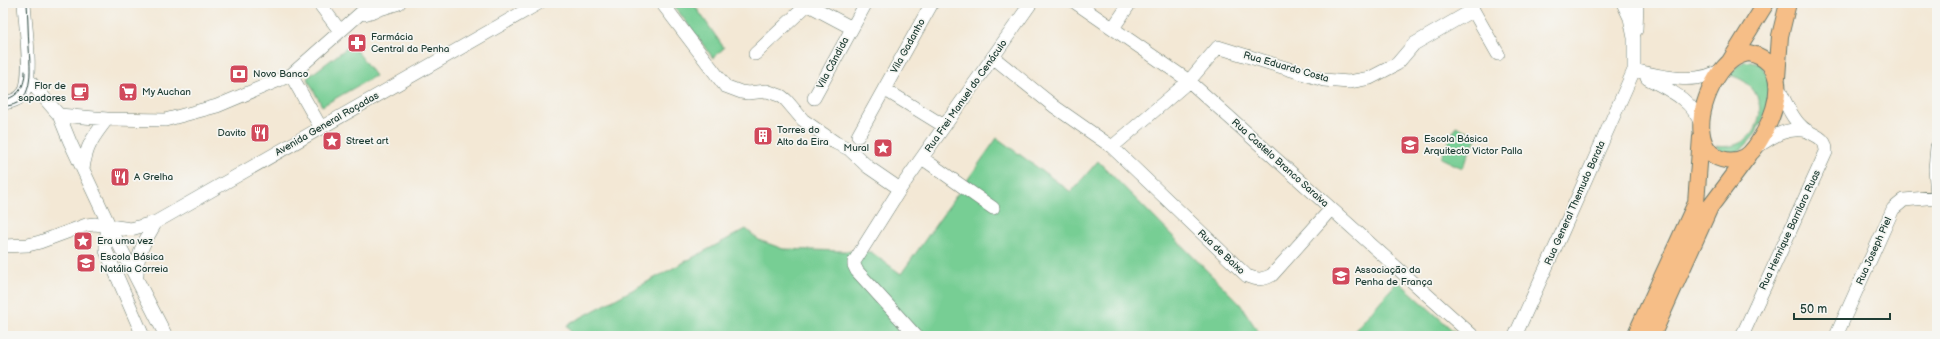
<svg xmlns="http://www.w3.org/2000/svg" width="1940" height="339" font-family="'Balsamiq Sans',sans-serif">
<style>
.green{fill:#77ce94;stroke:#4b8664}
.lines{fill:none;stroke-linecap:round;stroke-linejoin:round}
.minor-casing{stroke:#69796c;stroke-width:14}
.major-casing{stroke:#69796c;stroke-width:18}
.minor{stroke:#fff;stroke-width:13}
.major{stroke:#f6be87;stroke-width:16}
.tram{stroke:#1f3d34;stroke-width:1}
.labels{text-anchor:middle;dominant-baseline:central;stroke-width:3.5;stroke-linejoin:round;paint-order:stroke}
.poi-label{font-size:10px;fill:#1f3d34;stroke:#f6f6f2;text-anchor:start}
.street-label{font-size:10px;fill:#1f3d34;stroke:#f6f6f2}
</style>
<rect width="100%" height="100%" fill="#f6f6f2"/>
<filter id="ink" filterUnits="userSpaceOnUse"><feTurbulence type="fractalNoise" baseFrequency=".025" numOctaves="2"/><feDisplacementMap in="SourceGraphic" scale="8" xChannelSelector="R" yChannelSelector="G"/><feConvolveMatrix kernelMatrix="1 2 1 2 8 2 1 2 1" color-interpolation-filters="sRGB"/></filter>
<filter id="wash" filterUnits="userSpaceOnUse"><feTurbulence type="fractalNoise" baseFrequency=".012" numOctaves="4" result="noise"/><feDisplacementMap in="SourceGraphic" scale="16" xChannelSelector="R" yChannelSelector="G"/><feGaussianBlur stdDeviation="0.9" result="paint"/><feColorMatrix in="noise" values="0 0 0 0 0 0 0 0 0 0 0 0 0 0 0 0 0 1.4 0 .05"/><feComposite in="paint" operator="in"/></filter>
<g filter="url(#wash)">
<rect width="100%" height="100%" fill="#f3e8d5"/>
<path class="green" d="M672 3H693L724 48 713 58Z
M352 44 375 76 322 106 307 78Z
M1745 61 1761 64 1768 78 1769 101 1768 109 1754 136 1744 147 1735 153H1724L1715 146C1765 154 1778 86 1729 75L1736 67Z
M1456 126 1477 136 1462 168 1441 158Z
M997 138 1071 192 1098 161 1240 304 1261 336H573L567 325 746 229 759 240 783 249 871 252 901 274Z
M1398 281 1459 336H1350Z"/>
</g>
<g filter="url(#ink)">
<g class="lines">
<g class="minor-casing">
<path id="minor" d="M319 3 340 31
M662 3 725 86 741 92 748 93 767 91 781 96 786 100 803 120 836 143 849 149 868 167 900 189
M805 3 852 28
M1076 3 1189 81 1473 336
M1469 3 1498 54
M364 14 399 3
M1113 28 1128 6 1127 3
M1636 30 1637 3
M755 54 807 5
M994 58 1055 107 1112 147 1247 276C1257 280 1263 280 1272 275L1331 209
M1634 70C1661 77 1699 86 1724 68
M291 75 321 128
M1647 78C1669 90 1693 100 1701 125
M28 79 59 115 70 142 109 225 166 336
M884 89 944 126
M814 98 866 3
M3 103C11 102 20 100 24 92 33 77 25 23 24 3
M59 115 107 119 165 120 217 106 291 75 372 3
M858 136 932 3
M1112 147 1189 81 1218 47 1324 80 1349 82 1370 78 1397 64 1414 44 1473 10
M1757 147C1773 136 1788 126 1808 131
M1937 147 1935 169 1937 196
M922 158 993 208
M83 169C86 146 93 137 107 119
M109 225 106 238V251L143 336
M3 246 28 245 40 242 86 225 95 224 131 229 156 222 539 3
M137 276C137 251 144 243 156 222
M916 336 857 271 854 265V262L900 189 1031 3
M1515 336 1560 237 1634 70V38L1630 18 1623 3
M1742 336 1826 152C1827 135 1810 136 1801 126 1790 116 1784 98 1777 85
M1836 336 1893 209 1904 200 1937 197"/>
</g>
<g class="major-casing">
<path id="major" d="M1749 53C1789 62 1779 103 1765 131 1760 140 1754 152 1745 157 1734 163 1719 161 1711 153 1688 131 1710 76 1732 60 1737 56 1742 54 1749 53Z
M1730 61 1766 3
M1777 78 1780 36 1788 3
M1635 336 1696 203 1701 137
M1652 336 1710 207 1749 155"/>
</g>
<use href="#minor" class="minor"/>
<use href="#major" class="major"/>
<path class="tram" d="M3 100C19 97 25 86 25 71
M3 106C36 107 30 68 29 47 28 32 28 18 27 3"/>
</g>
</g>
<defs>
<g id="pharmacy-square" transform="scale(1)"><rect x="-9" y="-9" width="18" height="18" rx="4" fill="#d1495b" stroke="#f6f6f2"/><path d="M-2-6h4v4h4v4h-4v4h-4v-4h-4v-4h4Z" fill="#fff"/></g>
<g id="bank-square" transform="scale(1)"><rect x="-9" y="-9" width="18" height="18" rx="4" fill="#d1495b" stroke="#f6f6f2"/><path d="M-6-4H6V4H-6ZM0-2.3a2.3 2.3 0 1 0 0 4.6a2.3 2.3 0 1 0 0-4.6Z" fill="#fff"/></g>
<g id="cafe-square" transform="scale(1)"><rect x="-9" y="-9" width="18" height="18" rx="4" fill="#d1495b" stroke="#f6f6f2"/><path d="M-5.5-4.5H6V0H3Q3 3.5 0 3.5H-2.5Q-5.5 3.5-5.5 0ZM3-3.2v2h1.7v-2ZM-6 4.5H4V6H-6Z" fill="#fff"/></g>
<g id="supermarket-square" transform="scale(1)"><rect x="-9" y="-9" width="18" height="18" rx="4" fill="#d1495b" stroke="#f6f6f2"/><path d="M-6-5.5h2.5l.6 2H6L4.5 2H-2.5L-4.4-4H-6ZM-1.5 3.2a1.3 1.3 0 1 0 .1 0ZM3 3.2a1.3 1.3 0 1 0 .1 0Z" fill="#fff"/></g>
<g id="restaurant-square" transform="scale(1)"><rect x="-9" y="-9" width="18" height="18" rx="4" fill="#d1495b" stroke="#f6f6f2"/><path d="M-5-6h1v4h1v-4h1v4h1v-4h1v5L-1.5 .5V6h-2V.5L-5-1ZM5-6V6H3V1.5H1.5Q1.5-4 5-6Z" fill="#fff"/></g>
<g id="building-square" transform="scale(1)"><rect x="-9" y="-9" width="18" height="18" rx="4" fill="#d1495b" stroke="#f6f6f2"/><path d="M-4-6H4V6H1V3H-1V6H-4ZM-2.5-4.3h1.7v1.8h-1.7ZM.8-4.3h1.7v1.8H.8ZM-2.5-1h1.7V.8h-1.7ZM.8-1h1.7V.8H.8Z" fill="#fff"/></g>
<g id="sight-square" transform="scale(1)"><rect x="-9" y="-9" width="18" height="18" rx="4" fill="#d1495b" stroke="#f6f6f2"/><path d="M0-6L1.8-2.2L6-1.7L2.9 1.2L3.7 5.4L0 3.3L-3.7 5.4L-2.9 1.2L-6-1.7L-1.8-2.2Z" fill="#fff"/></g>
<g id="school-square" transform="scale(1)"><rect x="-9" y="-9" width="18" height="18" rx="4" fill="#d1495b" stroke="#f6f6f2"/><path d="M0-5L7-2L0 1L-7-2ZM-4 1L0 2.5L4 1V4Q0 6-4 4Z" fill="#fff"/></g>
</defs>
<g fill-rule="evenodd">
<use href="#pharmacy-square" x="357" y="43"/>
<use href="#bank-square" x="239" y="74"/>
<use href="#cafe-square" x="80" y="92"/>
<use href="#supermarket-square" x="128" y="92"/>
<use href="#restaurant-square" x="260" y="133"/>
<use href="#building-square" x="763" y="136"/>
<use href="#sight-square" x="332" y="141"/>
<use href="#school-square" x="1410" y="145"/>
<use href="#sight-square" x="883" y="148"/>
<use href="#restaurant-square" x="120" y="177"/>
<use href="#sight-square" x="83" y="241"/>
<use href="#school-square" x="86" y="263"/>
<use href="#school-square" x="1341" y="276"/>
</g>
<g class="labels">
<g class="poi-label">
<text x="371" y="37">Farmácia<tspan x="371" dy="12">Central da Penha</tspan></text>
<text x="253" y="74">Novo Banco</text>
<text x="66" y="86" text-anchor="end">Flor de<tspan x="66" dy="12">sapadores</tspan></text>
<text x="142" y="92">My Auchan</text>
<text x="777" y="130">Torres do<tspan x="777" dy="12">Alto da Eira</tspan></text>
<text x="246" y="133" text-anchor="end">Davito</text>
<text x="1424" y="139">Escola Básica<tspan x="1424" dy="12">Arquitecto Victor Palla</tspan></text>
<text x="346" y="141">Street art</text>
<text x="869" y="148" text-anchor="end">Mural</text>
<text x="134" y="177">A Grelha</text>
<text x="97" y="241">Era uma vez</text>
<text x="100" y="257">Escola Básica<tspan x="100" dy="12">Natália Correia</tspan></text>
<text x="1355" y="270">Associação da<tspan x="1355" dy="12">Penha de França</tspan></text>
</g>
<g class="street-label">
<text transform="translate(908 46) rotate(-61)">Vila Gadanho</text>
<text transform="translate(833 63) rotate(-62)">Vila Cândida</text>
<text transform="translate(1286 67) rotate(16)">Rua Eduardo Costa</text>
<text transform="translate(966 96) rotate(-55)">Rua Frei Manuel do Cenáculo</text>
<text transform="translate(327 124) rotate(-30)">Avenida General Roçadas</text>
<text transform="translate(1280 163) rotate(42)">Rua Castelo Branco Saraiva</text>
<text transform="translate(1575 203) rotate(-66)">Rua General Themudo Barata</text>
<text transform="translate(1790 230) rotate(-65)">Rua Henrique Barrilaro Ruas</text>
<text transform="translate(1874 251) rotate(-66)">Rua Joseph Piel</text>
<text transform="translate(1221 252) rotate(43)">Rua de Baixo</text>
</g>
</g>
<rect width="1940" height="339" fill="none" stroke="#f6f6f2" stroke-width="16"/>
<path d="M1794 313v6h96v-6" fill="none" stroke="#1f3d34" stroke-width="2"/>
<text x="1800" y="313" font-size="12" fill="#1f3d34" stroke="#f6f6f2" stroke-width="3" paint-order="stroke">50 m</text>
</svg>
